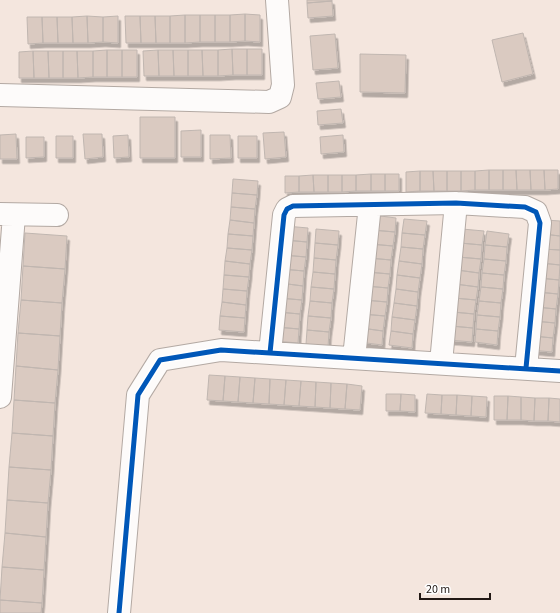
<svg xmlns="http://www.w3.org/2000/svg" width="560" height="613" font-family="'Source Sans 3',sans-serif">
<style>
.building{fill:#dacac1;stroke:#c0b6b0;filter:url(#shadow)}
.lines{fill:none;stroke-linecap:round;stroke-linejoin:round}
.street-casing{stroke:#b3a9a3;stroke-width:24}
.street{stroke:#fdfbfa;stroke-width:22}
.cycleway-casing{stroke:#fff;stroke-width:8}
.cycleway{stroke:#0057b8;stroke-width:5}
</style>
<defs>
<filter id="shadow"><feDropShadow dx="2.5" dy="4.5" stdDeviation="0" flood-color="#0004"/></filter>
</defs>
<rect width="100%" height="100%" fill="#f4e6de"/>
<path class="building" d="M307 0H332V1L307 3Z
M332 1 333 16 308 18 307 3Z
M245 14 260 15V42L245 41Z
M245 14V41L230 42V15Z
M185 15H200V42L185 43Z
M185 15V43H170V16Z
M200 15H215V42H200Z
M215 15H230V42H215Z
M87 16 103 17V42L88 43Z
M87 16 88 43H73L72 17Z
M118 16V43L103 42V17Z
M125 16H140L141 43H126Z
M140 16H155L156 43H141Z
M155 16H170V43H156Z
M27 17H42L43 43 28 44Z
M42 17H57L58 43H43Z
M57 17H72L73 43H58Z
M523 33 533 74 502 82 492 40Z
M335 34 338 68 313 70 310 36Z
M232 49H247V75H233Z
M232 49 233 75 218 76V50Z
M247 49H262V75H247Z
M107 50H122V77H107Z
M107 50V77H93V51Z
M122 50H137V77H122Z
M158 50 159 76H144L143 51Z
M158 50H173L174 76H159Z
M173 50H188V76H174Z
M188 50H202L203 76H188Z
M202 50H218V76H203Z
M33 51 34 78H19V52Z
M33 51H48L49 78H34Z
M48 51H63V78H49Z
M63 51H77L78 78H63Z
M77 51H93V77L78 78Z
M360 54 406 55 405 93 360 92Z
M339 81 341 97 318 99 316 83Z
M341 109 343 123 318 125 317 111Z
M140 117H175V158H140Z
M201 130V157H181V131Z
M284 132 286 157 265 159 263 133Z
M16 134 17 159H0V135Z
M83 134H102L103 157 85 159Z
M128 135 129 157 114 158 113 136Z
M210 135H230L231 158 210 159Z
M343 135 344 152 321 154 320 137Z
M56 136H73V158H56Z
M238 136H257V158H238Z
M26 137H44V157L26 158Z
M489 170H503V190H489Z
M489 170V190H475V171Z
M503 170H516L517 190H503Z
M516 170H530L531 190H517Z
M530 170H544L545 190H531Z
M544 170H558V189L545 190Z
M420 171V191L406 192V172Z
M420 171H433L434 191H420Z
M433 171H447V191H434Z
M447 171H461V191H447Z
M461 171H475V190L461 191Z
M371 174V191H356V175Z
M371 174H385V191H371Z
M385 174H399V191H385Z
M313 175H328V192H314Z
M313 175 314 192H299V176Z
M328 175H342V192H328Z
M342 175H356V191L342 192Z
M285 176H299V192L285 193Z
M233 179 258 181 257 195 232 193Z
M232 193 257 195 255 209 231 207Z
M231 207 255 209 254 223 230 220Z
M373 215 396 218 395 232 372 230Z
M404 219 427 221 425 235 402 233Z
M230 220 254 223 253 236 228 234Z
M545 220 560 221V236L543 234Z
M286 226 308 228 307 242 285 240Z
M316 229 339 231 338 245 315 243Z
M462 229 484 231 482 245 460 243Z
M372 230 395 232 393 246 370 244Z
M487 231 509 234 507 247 485 245Z
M25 233 67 236 65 269 23 266Z
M402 233 425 235 423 249 401 247Z
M228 234 253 236 252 250 227 248Z
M543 234 560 236V250L542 249Z
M285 240 307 242 306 257 283 255Z
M315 243 338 245 336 260 314 258Z
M460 243 482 245 481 259 458 257Z
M370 244 393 246 391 260 369 258Z
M485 245 507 247 506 261 484 259Z
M401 247 423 249 422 264 399 261Z
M227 248 252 250 250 264 225 261Z
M542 249 560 250V265L541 263Z
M283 255 306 257 304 271 282 269Z
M458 257 481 259 479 273 457 270Z
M314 258 336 260 335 274 313 272Z
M369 258 391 260 390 274 367 272Z
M484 259 506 261 504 275 482 273Z
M225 261 250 264 249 277 224 275Z
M399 261 422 264 420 278 397 275Z
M541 263 560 265 559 280 539 278Z
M23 266 65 269 62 303 21 300Z
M282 269 304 271 303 286 280 283Z
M457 270 479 273 478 287 455 284Z
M313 272 335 274 334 289 311 287Z
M367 272 390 274 388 288 366 286Z
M482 273 504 275 503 289 481 287Z
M224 275 249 277 247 291 223 289Z
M397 275 420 278 418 292 396 289Z
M539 278 559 280 558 294 537 292Z
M280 283 303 286 302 300 279 298Z
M455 284 478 287 476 300 454 298Z
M366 286 388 288 387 302 364 300Z
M311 287 334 289 332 303 310 301Z
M481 287 503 289 501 303 479 301Z
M223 289 247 291 246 305 222 302Z
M396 289 418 292 417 306 394 303Z
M537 292 558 294 556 309 536 307Z
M279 298 302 300 300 314 278 312Z
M454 298 476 300 474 314 453 312Z
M21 300 62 303 60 336 18 333Z
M364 300 387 302 385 316 362 314Z
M310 301 332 303 331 318 308 316Z
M479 301 501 303 500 317 477 315Z
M222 302 246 305 245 318 220 316Z
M394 303 417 306 415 320 392 317Z
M536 307 556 309 555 323 534 321Z
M278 312 300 314 299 329 276 327Z
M453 312 474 314 473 328 451 326Z
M362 314 385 316 383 331 361 328Z
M477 315 500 317 498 331 476 329Z
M220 316 245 318 244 332 219 330Z
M308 316 331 318 329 332 307 330Z
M392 317 415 320 413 334 391 331Z
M534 321 555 323 553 338 533 336Z
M451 326 473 328 472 342 449 340Z
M276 327 299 329 298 343 275 341Z
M361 328 383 331 382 345 359 342Z
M476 329 498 331 497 345 475 342Z
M307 330 329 332 328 347 306 344Z
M391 331 413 334 412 348 389 345Z
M18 333 60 336 58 370 16 366Z
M533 336 553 338 552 352 531 350Z
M16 366 58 370 55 403 14 400Z
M209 375 225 376 223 401 207 400Z
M225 376 240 377 238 402 223 401Z
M240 377 255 378 253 403 238 402Z
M255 378 270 379 269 404 253 403Z
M270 379 286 380 284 405 269 404Z
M286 380 301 381 299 406 284 405Z
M301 381 316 382 315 407 299 406Z
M316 382 331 383 330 408 315 407Z
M331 383 347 384 345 409 330 408Z
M347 384 362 386 360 410 345 409Z
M386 394H401L400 411H386Z
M401 394 415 395V412L400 411Z
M427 394 442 395 441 414 425 413Z
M442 395H457L456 415 441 414Z
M457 395 472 396 471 416 456 415Z
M472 396 487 397 486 417 471 416Z
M494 396H508L507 420H494Z
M508 396 521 397V420H507Z
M521 397 535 398 534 421 521 420Z
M535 398H549L548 421H534Z
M549 398 560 399V422L548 421Z
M14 400 55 403 53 436 12 433Z
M12 433 53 436 51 470 9 467Z
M9 467 51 470 48 503 7 500Z
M7 500 48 503 46 537 5 533Z
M5 533 46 537 44 570 2 567Z
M2 567 44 570 42 603 0 600Z
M0 600 42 603 41 613H0Z"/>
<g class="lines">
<g class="street-casing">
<path id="street" d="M0 95 269 102 280 97 283 85 277 0
M0 214 57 215
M270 353 284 215 287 209 293 206 456 203 525 207 536 212 540 223 526 368
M354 358 370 205
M441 363 456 203
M0 397 14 215
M119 613 138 395 160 360 221 350 560 371"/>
</g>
<use href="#street" class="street"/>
<g class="cycleway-casing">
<path id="cycleway" d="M270 353 284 215 287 209 293 206 456 203 525 207 536 212 540 223 526 368
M119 613 138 395 160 360 221 350 560 371"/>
</g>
<use href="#cycleway" class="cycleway"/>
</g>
<path d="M420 593v6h70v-6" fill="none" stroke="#221915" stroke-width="2"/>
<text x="426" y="593" font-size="12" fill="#221915" stroke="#ffffff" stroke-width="3" paint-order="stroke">20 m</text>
</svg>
